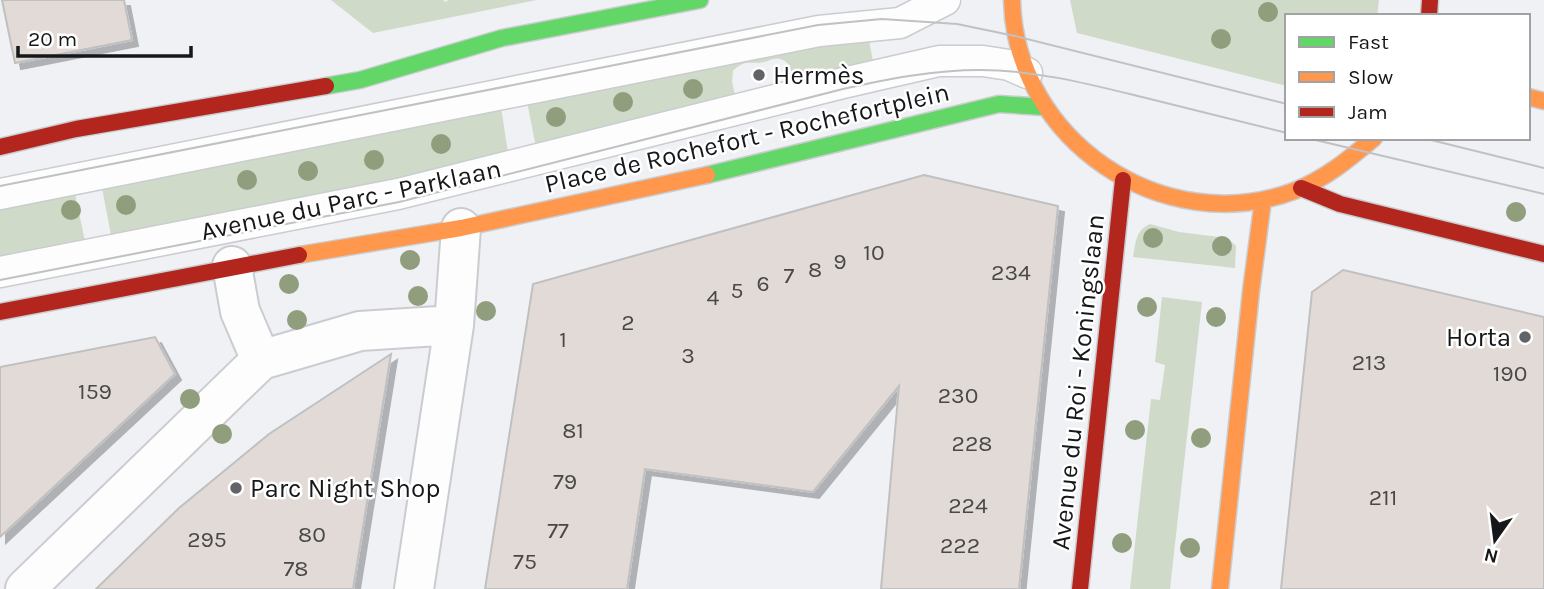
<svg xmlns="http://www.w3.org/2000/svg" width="1544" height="589" font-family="Karla,sans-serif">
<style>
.green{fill:#d0dac8}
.building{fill:#e2dad6;stroke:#c0c0c1;stroke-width:2;filter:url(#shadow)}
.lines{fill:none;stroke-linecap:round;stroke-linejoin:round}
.lane-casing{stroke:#cacccf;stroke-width:33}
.street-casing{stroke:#cacccf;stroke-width:42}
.fast-casing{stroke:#cacccf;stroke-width:19}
.slow-casing{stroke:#cacccf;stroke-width:19}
.jam-casing{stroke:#cacccf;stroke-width:19}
.lane{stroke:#fdfdfe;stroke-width:30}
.street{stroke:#fdfdfe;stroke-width:38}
.fast{stroke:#63d668;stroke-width:16}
.slow{stroke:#ff974d;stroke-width:16}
.jam{stroke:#b3261e;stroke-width:16}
.tram{stroke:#c0c1c2;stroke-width:2}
.tree{fill:#909e7d}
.poi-dot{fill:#616366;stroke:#fff;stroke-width:2.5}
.labels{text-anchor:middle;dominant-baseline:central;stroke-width:5;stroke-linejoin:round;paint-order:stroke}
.number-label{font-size:23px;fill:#484848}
.poi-label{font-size:26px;fill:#151719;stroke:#fff;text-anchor:start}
.street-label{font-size:26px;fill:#151719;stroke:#fff}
</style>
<defs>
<filter id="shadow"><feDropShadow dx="6" dy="6" stdDeviation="0" flood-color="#0004"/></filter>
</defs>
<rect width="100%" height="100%" fill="#eff1f5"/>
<path class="green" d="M331 0H443L446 2 448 0H537L373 33Z
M1070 0H1379L1377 16H1287V86L1077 33Z
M868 36 874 66 791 87C794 78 792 61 780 59 774 57 769 61 764 62 749 65 746 58 733 71L732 82 735 95 537 152 526 97Z
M500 101 509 159 113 246 100 177Z
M73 184 87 251 0 268V198Z
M1150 224 1179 232 1227 238 1236 246 1235 268 1133 257C1136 242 1135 231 1150 224Z
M1162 297 1202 302 1170 589H1130L1151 399 1160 400 1165 365 1155 362Z"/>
<path class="building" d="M2 0H124L132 40 15 63Z
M924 175 1058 206 1019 589H881L899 386 813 492 645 469 627 589H485L533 284Z
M1343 270 1544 317V589H1281L1312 292Z
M155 337 175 374 0 537V367Z
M391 354 353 589H96L179 508 269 434Z"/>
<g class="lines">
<g class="lane-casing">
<path id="lane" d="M0 194 819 31 900 23 945 0
M0 272 398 194 843 83 939 61H983L1009 65 1027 73"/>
</g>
<g class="street-casing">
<path id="street" d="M261 360 360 331 454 325
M25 589 261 360 240 311 232 266
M414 589 454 325 461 228"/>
</g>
<g class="fast-casing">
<path id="fast" d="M326 86 360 80 502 38 700 0
M707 175 999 104 1044 107"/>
</g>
<g class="slow-casing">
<path id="slow" d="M1012 0C1015 140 1163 240 1294 191 1325 179 1349 159 1374 138
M1528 97 1544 101
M299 255 461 228 707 175
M1220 589 1251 291 1263 200"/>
</g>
<g class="jam-casing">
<path id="jam" d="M1429 16 1430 0
M0 147 76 129 326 86
M1301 188 1340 204 1544 254
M0 312 299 255
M1080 589 1123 180"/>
</g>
<use href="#lane" class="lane"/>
<use href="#street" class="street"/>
<use href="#fast" class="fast"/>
<use href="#slow" class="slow"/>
<use href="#jam" class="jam"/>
<path class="tram" d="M1307 138 1544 194
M1423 138 1544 168
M0 186 818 25 882 19 957 24 1015 36 1287 104
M0 280 399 202 843 89C888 79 933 70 980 70 1035 70 1089 84 1142 97 1190 109 1239 121 1287 133"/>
</g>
<g class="tree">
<circle cx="1268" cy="12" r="10"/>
<circle cx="1221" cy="39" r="10"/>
<circle cx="693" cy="89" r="10"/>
<circle cx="623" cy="102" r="10"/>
<circle cx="556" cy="117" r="10"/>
<circle cx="441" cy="144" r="10"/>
<circle cx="374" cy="160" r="10"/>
<circle cx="308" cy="171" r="10"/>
<circle cx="247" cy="180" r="10"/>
<circle cx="126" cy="205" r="10"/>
<circle cx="71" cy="210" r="10"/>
<circle cx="1516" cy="212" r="10"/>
<circle cx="1153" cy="238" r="10"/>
<circle cx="1222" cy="246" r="10"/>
<circle cx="410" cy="260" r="10"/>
<circle cx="289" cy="284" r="10"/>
<circle cx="418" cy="296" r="10"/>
<circle cx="1147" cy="307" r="10"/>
<circle cx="486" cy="311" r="10"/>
<circle cx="1216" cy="317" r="10"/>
<circle cx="297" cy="320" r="10"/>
<circle cx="190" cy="399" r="10"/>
<circle cx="1135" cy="430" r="10"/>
<circle cx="222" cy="434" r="10"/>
<circle cx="1201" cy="438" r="10"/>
<circle cx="1122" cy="543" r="10"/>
<circle cx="1190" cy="548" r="10"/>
</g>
<g class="poi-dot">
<circle cx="759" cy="75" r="7"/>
<circle cx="1525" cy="337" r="7"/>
<circle cx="236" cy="488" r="7"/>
</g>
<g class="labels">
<g class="number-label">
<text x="874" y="252">10</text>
<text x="840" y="261">9</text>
<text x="815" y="269">8</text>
<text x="1011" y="272">234</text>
<text x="789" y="275">7</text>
<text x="763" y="283">6</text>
<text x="737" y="290">5</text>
<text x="713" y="297">4</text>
<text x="628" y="322">2</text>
<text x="563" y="339">1</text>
<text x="688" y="355">3</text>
<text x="1369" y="362">213</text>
<text x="1510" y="373">190</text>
<text x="95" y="391">159</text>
<text x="958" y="395">230</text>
<text x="573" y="430">81</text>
<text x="972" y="443">228</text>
<text x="565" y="481">79</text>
<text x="1383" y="497">211</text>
<text x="968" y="505">224</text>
<text x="558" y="530">77</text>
<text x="312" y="534">80</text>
<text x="207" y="539">295</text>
<text x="960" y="545">222</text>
<text x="525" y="561">75</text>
<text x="296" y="568">78</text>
</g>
<g class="poi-label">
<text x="773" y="75">Hermès</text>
<text x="1511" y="337" text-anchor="end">Horta</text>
<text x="250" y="488">Parc Night Shop</text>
</g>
<g class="street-label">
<text transform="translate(747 138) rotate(-13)">Place de Rochefort - Rochefortplein</text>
<text transform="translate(351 200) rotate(-12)">Avenue du Parc - Parklaan</text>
<text transform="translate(1078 382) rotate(-84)">Avenue du Roi - Koningslaan</text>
</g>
</g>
<rect x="1285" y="14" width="245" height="126" fill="#ffffff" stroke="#a1a2a3" stroke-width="2"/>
<rect x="1299" y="37" width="35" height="10" fill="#63d668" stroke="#a1a2a3" stroke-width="2"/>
<text x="1348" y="49" font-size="21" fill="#151719">Fast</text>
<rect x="1299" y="72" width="35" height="10" fill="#ff974d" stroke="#a1a2a3" stroke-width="2"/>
<text x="1348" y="84" font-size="21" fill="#151719">Slow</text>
<rect x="1299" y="107" width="35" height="10" fill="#b3261e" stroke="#a1a2a3" stroke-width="2"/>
<text x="1348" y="119" font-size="21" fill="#151719">Jam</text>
<g transform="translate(1495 540) rotate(194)" stroke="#ffffff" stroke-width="5" paint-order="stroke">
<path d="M0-5L12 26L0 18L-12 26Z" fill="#151719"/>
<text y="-10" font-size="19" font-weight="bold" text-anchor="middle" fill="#151719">N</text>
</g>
<path d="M18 46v10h173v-10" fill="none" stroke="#151719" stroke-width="3.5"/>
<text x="28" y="46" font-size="21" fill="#151719" stroke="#ffffff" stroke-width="5" paint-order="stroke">20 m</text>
</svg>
